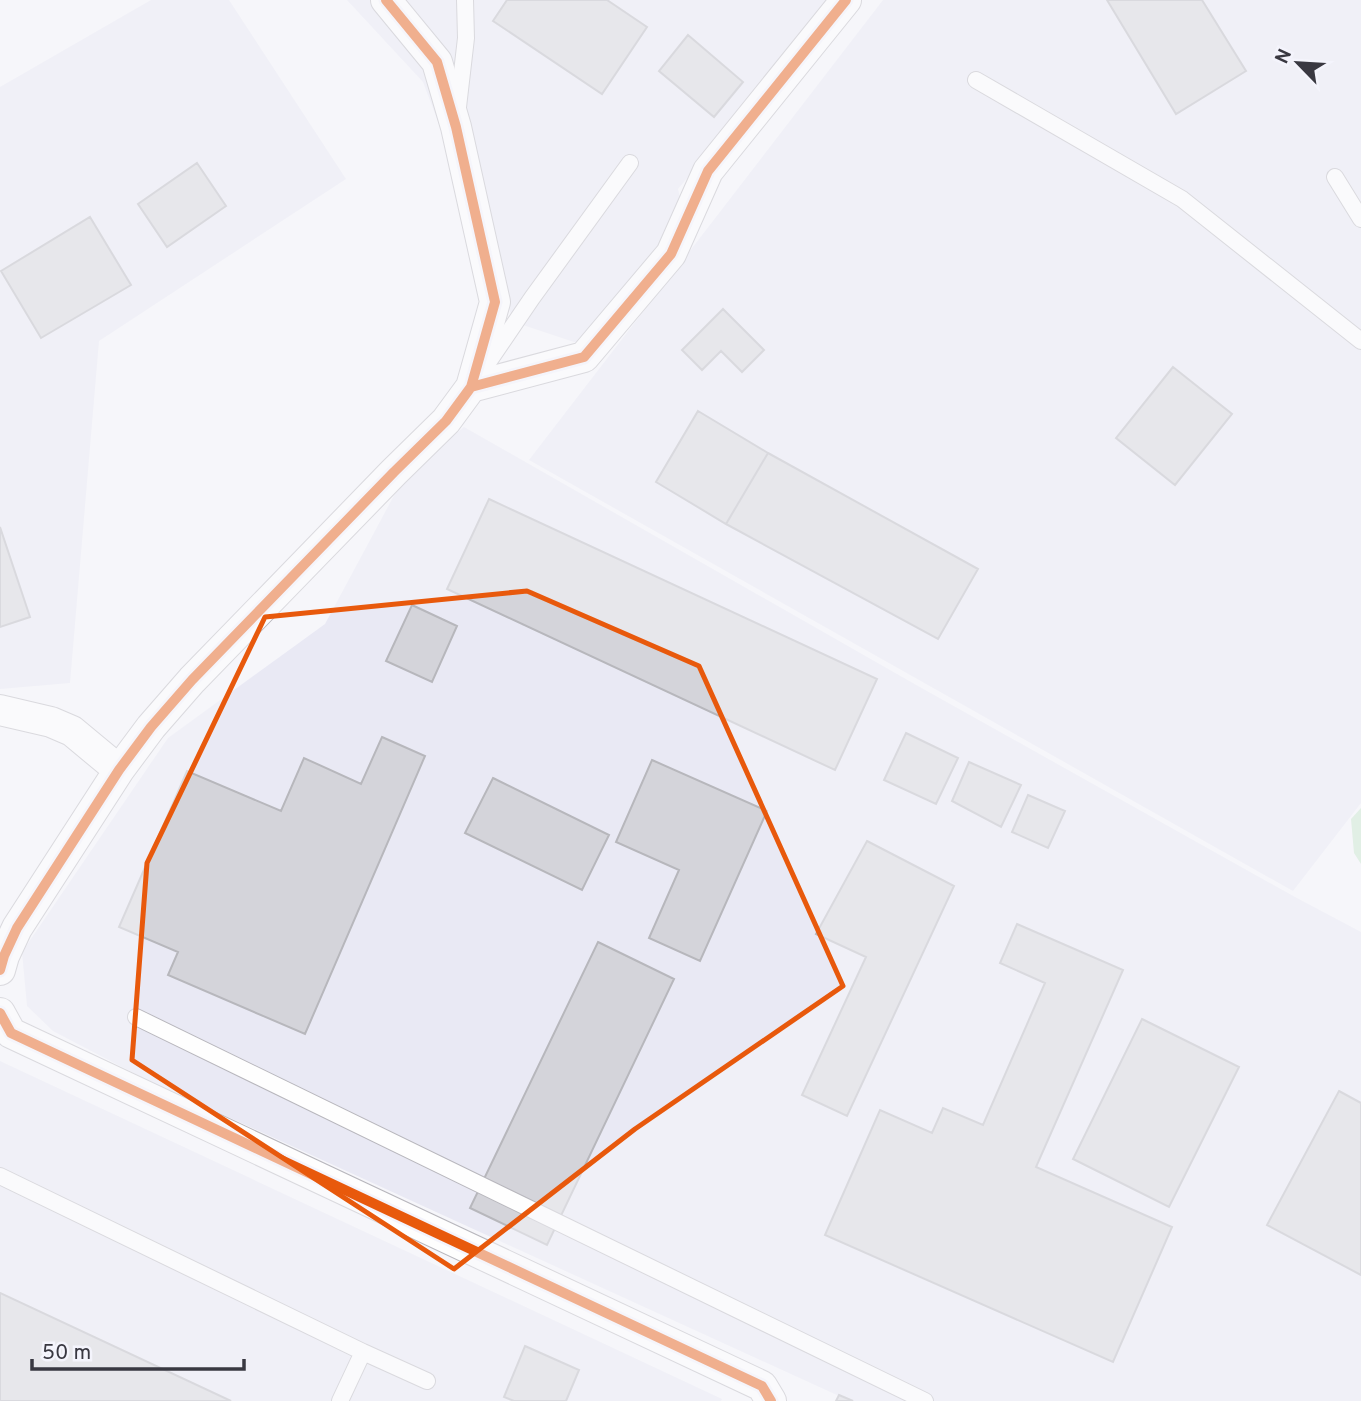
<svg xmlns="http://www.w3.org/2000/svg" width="1361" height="1401" font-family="Overpass,sans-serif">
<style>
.built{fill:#e9e9f4}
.green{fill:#c8e6cd}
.building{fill:#d4d4da;stroke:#b7b7bc;stroke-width:2}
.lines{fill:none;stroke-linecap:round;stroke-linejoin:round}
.lane-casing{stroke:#b8b7bd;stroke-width:18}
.street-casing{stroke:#b8b7bd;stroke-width:32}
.lane{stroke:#fefefe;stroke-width:16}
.street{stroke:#fefefe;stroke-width:30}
.cycleway-casing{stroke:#f4f4fc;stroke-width:15}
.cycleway{stroke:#e8590c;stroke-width:10}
.marked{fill:none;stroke:#e8590c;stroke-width:5;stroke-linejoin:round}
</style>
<rect width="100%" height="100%" fill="#f6f6fa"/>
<path class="built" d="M151 0H229L346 179 99 341 70 683 0 689V87Z
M347 0H836L678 189 683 209 660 258 583 345 514 322 423 82Z
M883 0H1361V803L1293 891 529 460Z
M464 427 918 686 1295 897 1361 932V1401H850L143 1078 53 1031 27 1006 22 952 168 738 325 624 405 475Z
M0 1061 722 1399 721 1401H0Z"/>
<path class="green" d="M1361 808V864L1354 853 1351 819Z"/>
<path class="building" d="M507 0H607L647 27 602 94 493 21Z
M1107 0H1202L1246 71 1176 114Z
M688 35 743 82 714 117 659 71Z
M197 163 226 206 167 247 138 204Z
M90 217 131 285 41 338 1 271Z
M723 309 764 350 742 372 721 351 702 370 682 350Z
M1173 367 1232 414 1175 485 1116 438Z
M698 411 768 453 726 524 656 482Z
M768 453 978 569 938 639 726 524Z
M489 499 877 679 835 770 447 589Z
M0 527 30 617 0 627Z
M412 605 457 626 432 682 386 661Z
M906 733 958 758 936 804 884 780Z
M382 737 425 756 305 1034 168 975 178 952 119 927 187 771 281 811 304 758 361 784Z
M652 760 767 811 700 961 649 938 679 870 616 842Z
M969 762 1021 785 1001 827 952 801Z
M493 778 609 835 582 890 465 833Z
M1028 795 1065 811 1048 848 1012 832Z
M867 841 954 886 847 1116 802 1095 866 957 816 934Z
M1017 924 1123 970 1036 1167 1172 1227 1113 1362 825 1235 880 1110 932 1133 943 1108 983 1125 1045 983 1000 963Z
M598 942 674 979 547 1245 470 1208Z
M1142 1019 1239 1067 1169 1207 1073 1159Z
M1339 1091 1361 1103V1275L1267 1225Z
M0 1293 231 1401H0Z
M525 1346 579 1370 566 1401H514L504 1397Z
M839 1395 853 1401H836Z"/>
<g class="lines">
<g class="lane-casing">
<path id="lane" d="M976 80 1182 199 1361 341
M458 107 466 38 465 0
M1335 177 1361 219
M485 367 532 298 630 163
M136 1017 925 1401
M0 1176 363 1352 427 1381
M340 1401 363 1352"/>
</g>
<g class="street-casing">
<path id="street" d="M386 0 437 62 456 127 495 302 471 387
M0 710 51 722 72 731 119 770
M0 970 4 956 17 928 119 770 151 727 192 680 394 472 446 421 471 387 584 357 671 254 708 171 846 0
M0 1013 11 1033 762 1386 771 1401"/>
</g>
<use href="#lane" class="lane"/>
<use href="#street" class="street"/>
<g class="cycleway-casing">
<path id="cycleway" d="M386 0 437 62 456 127 495 302 471 387
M0 970 4 956 17 928 119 770 151 727 192 680 394 472 446 421 471 387 584 357 671 254 708 171 846 0
M0 1013 11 1033 762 1386 771 1401"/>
</g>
<use href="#cycleway" class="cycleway"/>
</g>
<path d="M0 0H1361V1401H0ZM527 591 699 666 843 986 635 1129 454 1269 132 1060 147 863 265 617Z" fill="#f6f6fa" fill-opacity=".55" fill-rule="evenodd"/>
<path class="marked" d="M527 591 699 666 843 986 635 1129 454 1269 132 1060 147 863 265 617Z"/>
<g transform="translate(1298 63) rotate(295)" stroke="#f4f4fc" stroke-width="5" paint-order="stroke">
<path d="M0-5L12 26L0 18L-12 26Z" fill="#393841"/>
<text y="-10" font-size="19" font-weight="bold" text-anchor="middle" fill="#393841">N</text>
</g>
<path d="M32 1359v10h212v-10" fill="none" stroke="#393841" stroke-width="3.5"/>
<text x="42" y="1359" font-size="21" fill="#393841" stroke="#f4f4fc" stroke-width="5" paint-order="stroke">50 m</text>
</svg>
